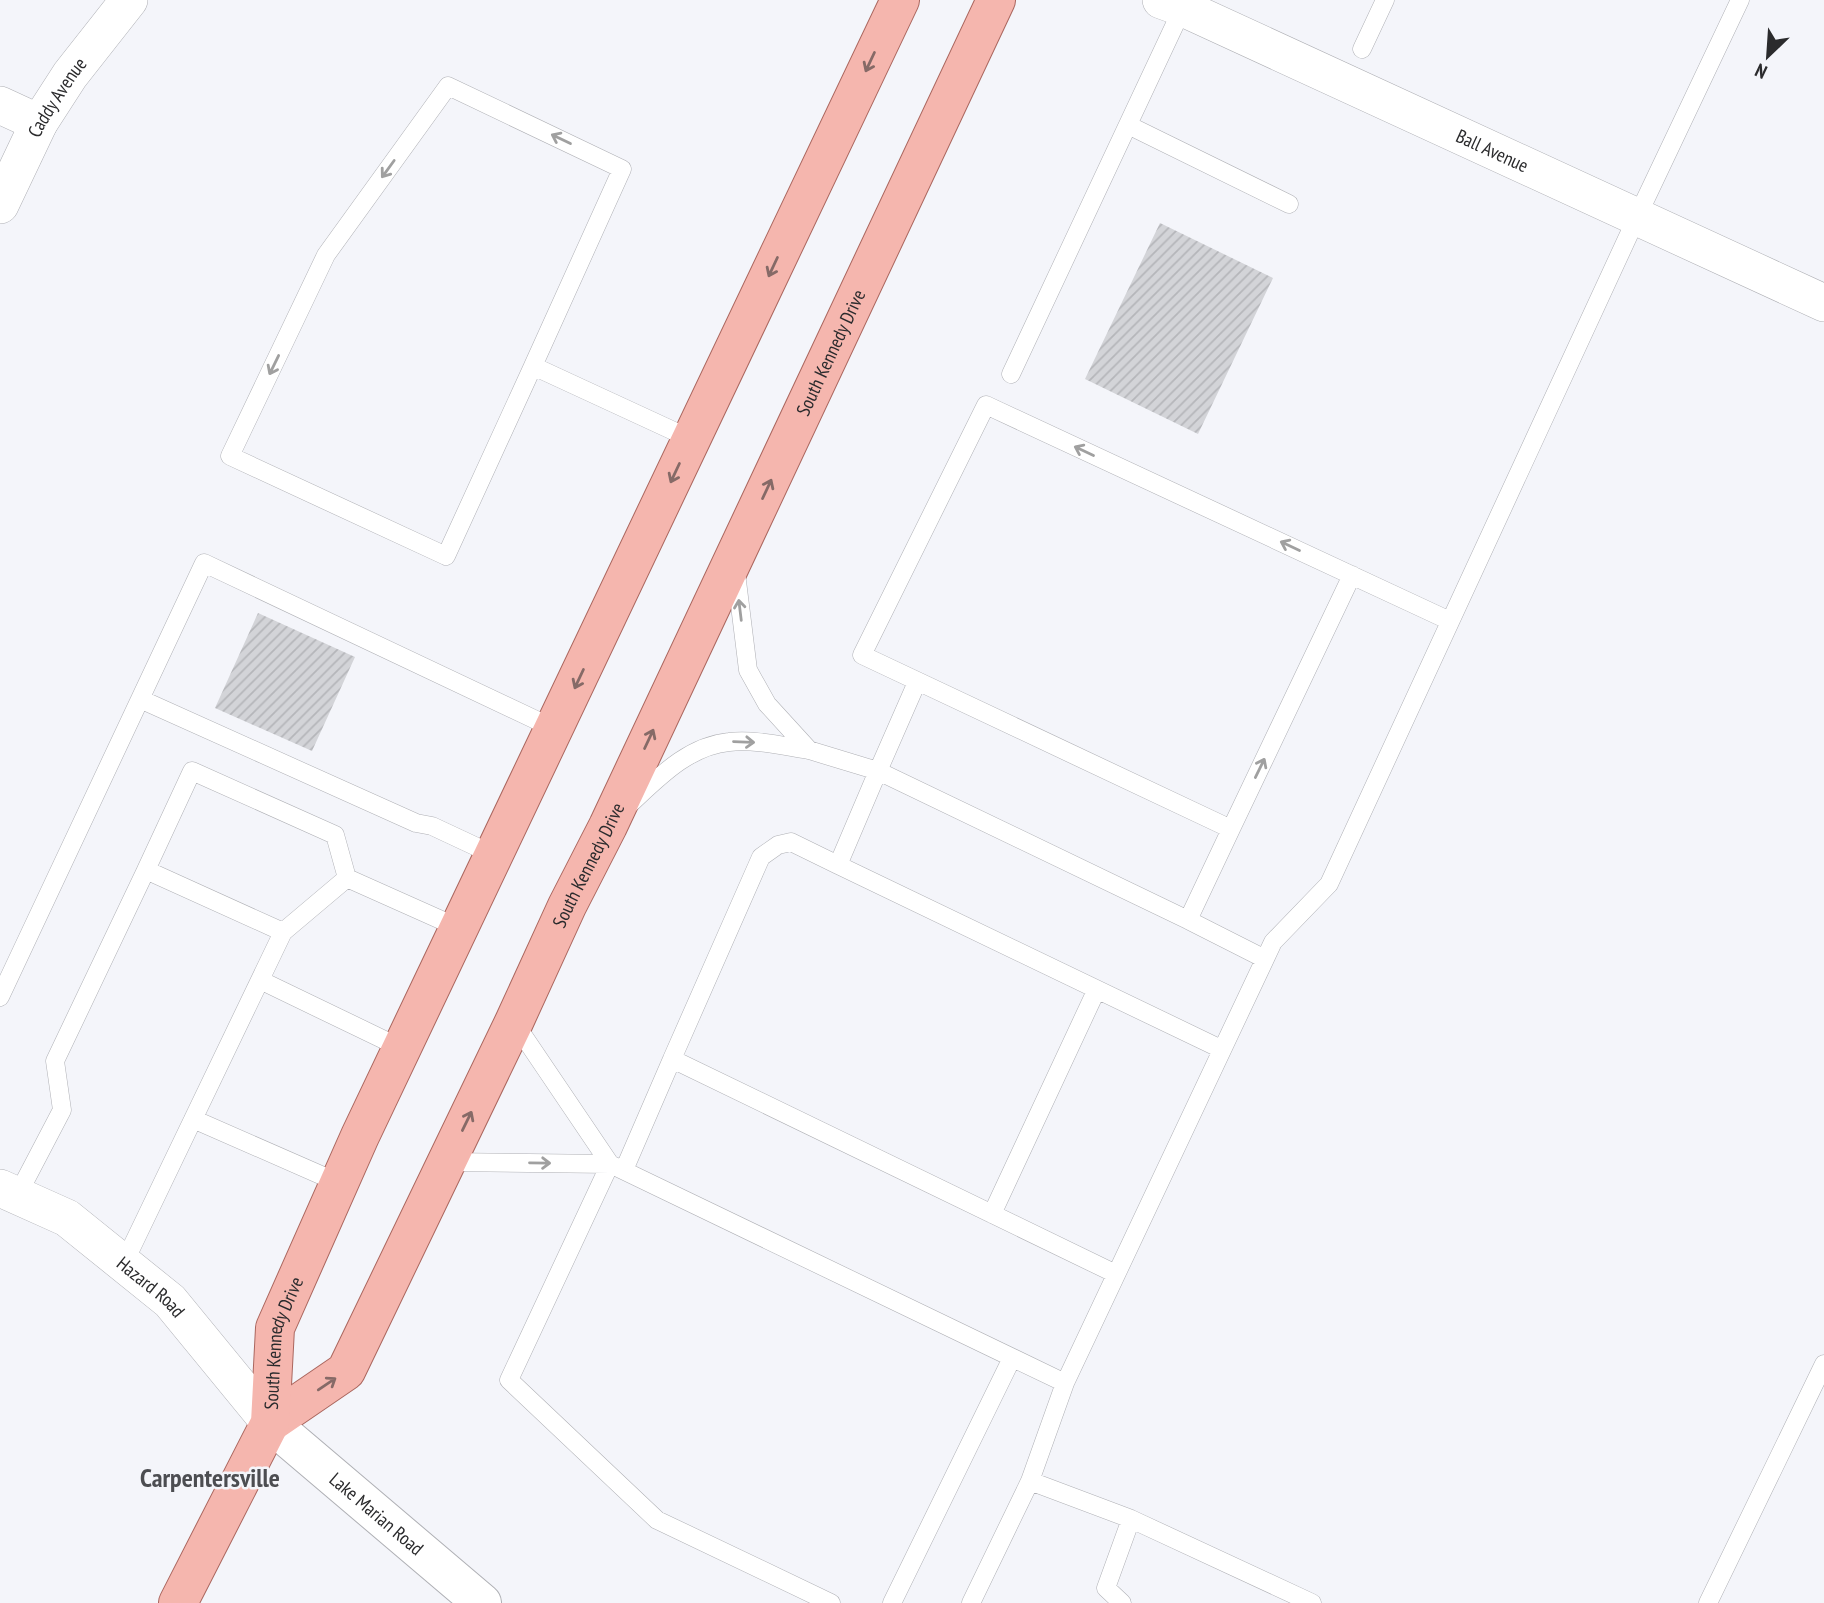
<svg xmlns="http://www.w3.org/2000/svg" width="1824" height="1603" font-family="'PT Sans Narrow',sans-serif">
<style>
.building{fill:url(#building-hatch)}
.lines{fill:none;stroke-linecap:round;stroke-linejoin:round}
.lane-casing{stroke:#afb0b5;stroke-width:19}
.street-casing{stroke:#afb0b5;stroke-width:38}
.secondary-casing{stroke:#afb0b5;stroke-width:40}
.primary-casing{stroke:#aa665e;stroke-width:40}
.lane{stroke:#fff;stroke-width:18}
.street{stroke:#fff;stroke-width:37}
.secondary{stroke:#fff;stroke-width:38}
.primary{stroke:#f5b6ae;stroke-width:38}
.oneway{stroke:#866a67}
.oneway2{stroke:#a0a0a0}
.labels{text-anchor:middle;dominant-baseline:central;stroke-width:5;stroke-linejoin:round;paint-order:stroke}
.street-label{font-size:19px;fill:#2b2b2d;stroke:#f4f5fa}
.district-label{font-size:26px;font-weight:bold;fill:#4c4d51;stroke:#f4f5fa}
</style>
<defs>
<pattern id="building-hatch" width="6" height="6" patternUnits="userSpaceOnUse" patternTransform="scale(1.75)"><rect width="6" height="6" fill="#d3d4d8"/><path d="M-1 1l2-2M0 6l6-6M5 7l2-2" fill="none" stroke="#b5b6ba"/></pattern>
</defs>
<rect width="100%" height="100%" fill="#f4f5fa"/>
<path class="building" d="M1160 223 1273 278 1198 434 1085 379Z
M258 613 355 657 312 751 215 708Z"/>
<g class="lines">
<g class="lane-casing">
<path id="lane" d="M1362 49 1385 0
M1128 125 1289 204
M533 366 446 556 230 456 326 255 448 86 622 169 533 366 691 439
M1011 374 1185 3
M917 682 878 771 1188 920
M140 699 416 823 432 826 494 855
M809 750 878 771 838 865 1221 1049
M630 804C658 778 688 746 729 742 754 739 783 746 809 750L767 704 748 670 736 573
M1231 829 1352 575
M838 865 791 842 778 845 761 857 672 1059 1116 1274
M146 870 192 771 335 835 347 878 459 928
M283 932 347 878
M1265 959 1188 920 1231 829 862 655 986 405 1450 621
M260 980 403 1049
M0 997 204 563 555 729
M193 1119 339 1183
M447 1162 610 1164 514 1022
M624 1170 672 1059
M17 1196 62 1110 55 1061 146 870 283 932 124 1263
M992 1214 1096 991
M1030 1481 1131 1519 1312 1603
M831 1603 657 1520 509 1380 610 1164 1065 1383
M892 1603 1012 1358
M971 1603 1030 1481 1065 1383 1273 942 1329 884 1637 217 1740 0
M1122 1603 1106 1588 1131 1519
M1708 1603 1824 1364"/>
</g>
<g class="street-casing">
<g id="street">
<path id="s1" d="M1161 0 1183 8 1824 303"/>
<path d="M0 105 39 123"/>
<path id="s2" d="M0 205 39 123 70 75 129 0"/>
<path id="s3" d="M0 1188 67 1218 170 1301 270 1423"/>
</g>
</g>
<g class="secondary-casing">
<g id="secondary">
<path id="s4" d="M270 1423 482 1603"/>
</g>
</g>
<g class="primary-casing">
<g id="primary">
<path id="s5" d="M270 1423 346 1371 514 1022 567 906 608 826 996 0"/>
<path id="s6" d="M178 1603 270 1423 275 1328 360 1136 900 0"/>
</g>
</g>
<use href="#lane" class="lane"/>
<use href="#street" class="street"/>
<use href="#secondary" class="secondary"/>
<use href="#primary" class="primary"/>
</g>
<defs><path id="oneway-shaft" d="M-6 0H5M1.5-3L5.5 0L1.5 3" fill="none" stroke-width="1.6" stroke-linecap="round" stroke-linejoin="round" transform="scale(1.75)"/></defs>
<g class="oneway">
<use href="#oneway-shaft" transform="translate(870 62) rotate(115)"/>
<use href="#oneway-shaft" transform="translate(773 267) rotate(115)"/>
<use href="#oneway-shaft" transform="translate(675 473) rotate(115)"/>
<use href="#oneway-shaft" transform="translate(767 489) rotate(-65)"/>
<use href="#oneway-shaft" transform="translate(579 679) rotate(115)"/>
<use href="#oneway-shaft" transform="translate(649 739) rotate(-65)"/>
<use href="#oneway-shaft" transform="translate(467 1121) rotate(-64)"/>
<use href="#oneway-shaft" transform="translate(327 1384) rotate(-34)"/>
</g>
<g class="oneway2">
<use href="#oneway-shaft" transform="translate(561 139) rotate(-154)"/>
<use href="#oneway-shaft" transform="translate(388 169) rotate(126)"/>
<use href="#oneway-shaft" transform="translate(274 365) rotate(116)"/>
<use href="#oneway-shaft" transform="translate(1084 451) rotate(-155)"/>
<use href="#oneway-shaft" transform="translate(1290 546) rotate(-155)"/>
<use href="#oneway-shaft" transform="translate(740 610) rotate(-97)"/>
<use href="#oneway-shaft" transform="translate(744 742) rotate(2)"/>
<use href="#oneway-shaft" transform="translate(1260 768) rotate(-64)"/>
<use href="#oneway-shaft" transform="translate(540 1163) rotate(1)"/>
</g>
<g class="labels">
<g class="street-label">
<text stroke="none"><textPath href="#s2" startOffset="122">Caddy Avenue</textPath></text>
<text stroke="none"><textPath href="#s1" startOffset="364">Ball Avenue</textPath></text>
<text stroke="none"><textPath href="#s5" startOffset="1220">South Kennedy Drive</textPath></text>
<text stroke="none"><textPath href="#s5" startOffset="653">South Kennedy Drive</textPath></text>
<text stroke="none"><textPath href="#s3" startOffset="182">Hazard Road</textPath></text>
<text stroke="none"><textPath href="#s6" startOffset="284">South Kennedy Drive</textPath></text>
<text stroke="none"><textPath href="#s4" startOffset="140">Lake Marian Road</textPath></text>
</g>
<g class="district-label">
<text x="210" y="1477">Carpentersville</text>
</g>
</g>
<g transform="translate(1768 56) rotate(205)" stroke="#f4f5fa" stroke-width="5" paint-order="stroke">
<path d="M0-5L12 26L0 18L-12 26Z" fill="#2b2b2d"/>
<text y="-10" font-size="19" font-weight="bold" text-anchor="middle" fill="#2b2b2d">N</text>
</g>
</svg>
